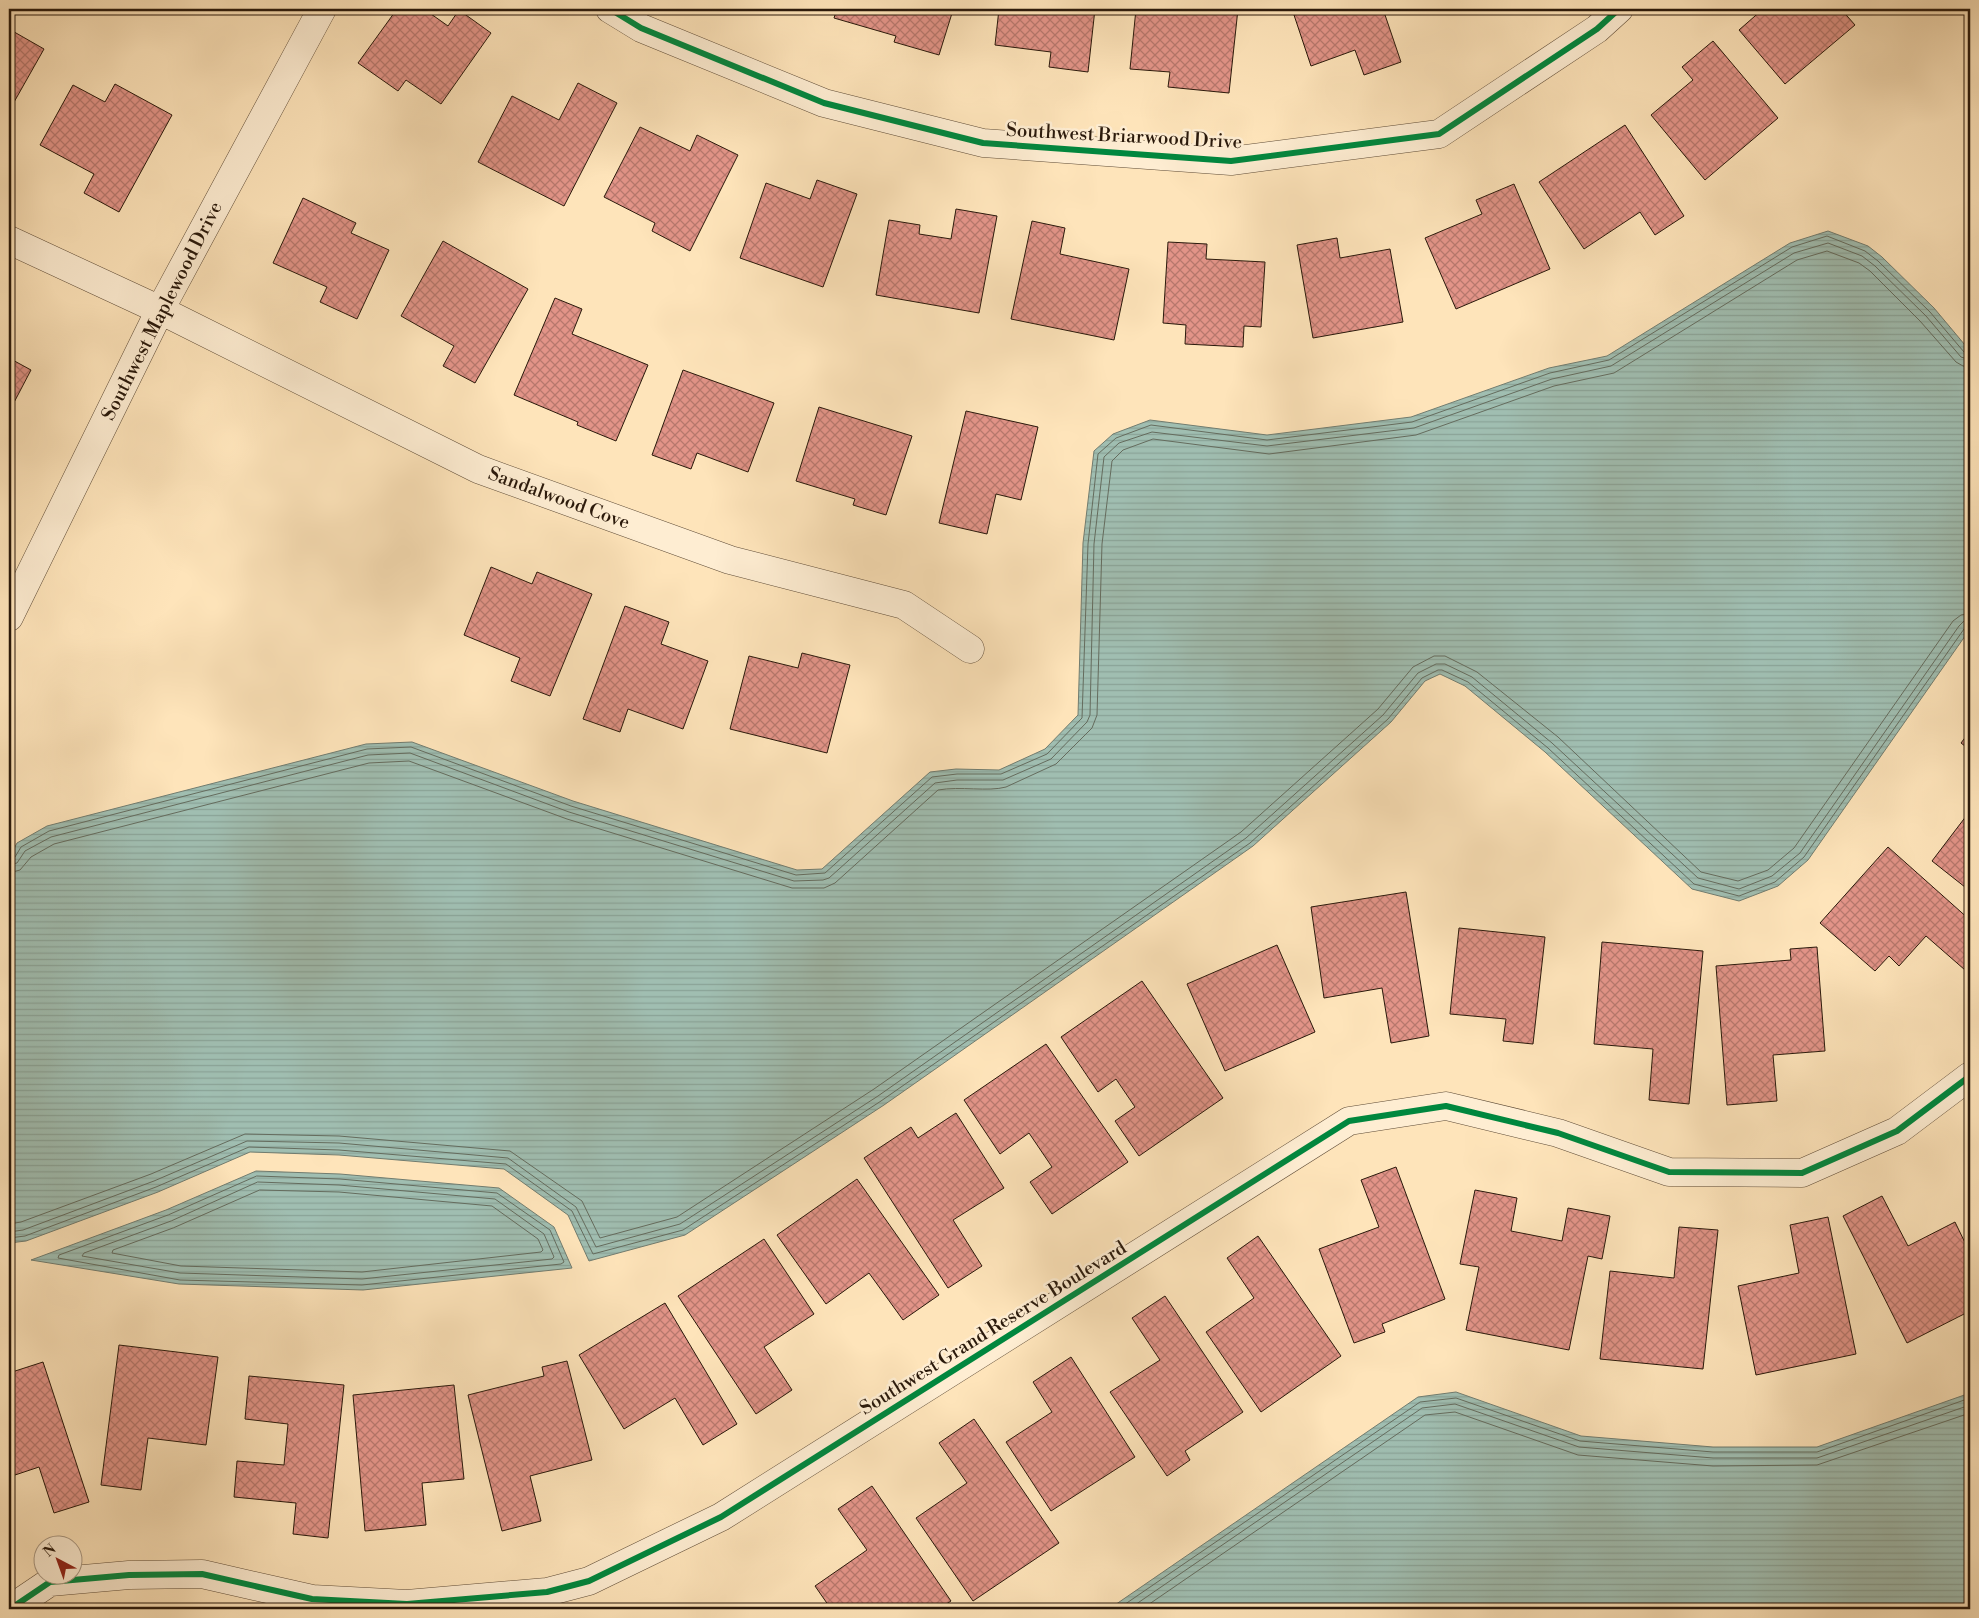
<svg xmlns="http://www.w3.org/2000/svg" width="1979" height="1618" font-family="'Libre Bodoni',serif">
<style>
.water{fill:url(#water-rules);stroke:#717c6f}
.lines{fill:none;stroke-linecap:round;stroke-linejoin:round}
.shore{stroke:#656c5e;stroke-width:1}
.building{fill:url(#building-cross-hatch);stroke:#2a190b}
.minor-casing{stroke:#5f4c37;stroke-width:29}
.minor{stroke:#feedd2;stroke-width:28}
.cycleway-casing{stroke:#feedd2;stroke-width:9}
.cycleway{stroke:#00873e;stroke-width:6}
.labels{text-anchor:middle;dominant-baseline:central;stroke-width:5;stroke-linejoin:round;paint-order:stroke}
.street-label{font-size:19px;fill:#2a190b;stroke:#feedd2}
</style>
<defs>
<pattern id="water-rules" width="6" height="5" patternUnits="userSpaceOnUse" patternTransform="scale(1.25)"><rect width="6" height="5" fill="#a0beb1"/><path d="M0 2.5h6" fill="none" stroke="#8aa397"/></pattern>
<pattern id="building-cross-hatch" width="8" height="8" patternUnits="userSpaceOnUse" patternTransform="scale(1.25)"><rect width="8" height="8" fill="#e29488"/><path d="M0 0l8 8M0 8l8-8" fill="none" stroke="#b7786d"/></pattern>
</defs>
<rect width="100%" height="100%" fill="#fee4ba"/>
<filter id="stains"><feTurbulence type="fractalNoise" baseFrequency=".004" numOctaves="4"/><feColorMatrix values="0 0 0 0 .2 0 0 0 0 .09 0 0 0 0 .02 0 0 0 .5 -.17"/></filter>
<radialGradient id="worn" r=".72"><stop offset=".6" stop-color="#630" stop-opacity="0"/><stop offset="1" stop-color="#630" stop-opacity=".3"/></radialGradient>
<path class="water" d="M1828 231 1868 246 1882 257 1934 308 1970 351V629L1808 860 1778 886 1739 901 1692 889 1545 752 1465 686 1440 674 1425 681 1391 722 1253 846 884 1105 685 1235 589 1261 568 1215 504 1169 339 1155 250 1152 158 1192 26 1241 9 1243V858L17 843 47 826 366 744 412 742 573 801 797 870 822 869 930 772 956 769 999 770 1045 749 1078 715 1083 543 1094 451 1113 434 1150 420 1267 435 1411 417 1549 368 1607 356 1790 243Z
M256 1171 340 1174 499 1188 554 1227 572 1268 363 1290 179 1284 31 1260 166 1210Z
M1456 1392 1581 1436 1713 1447H1817L1970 1393V1609H1109L1418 1397Z"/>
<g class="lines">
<path class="shore" d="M9 859 15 857 21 847 49 831 367 749 411 747 571 806 796 875 825 873 932 777 957 774H1001L1047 754 1082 718 1088 544 1098 454 1116 438 1151 425 1267 440 1412 422 1550 373 1609 360 1792 247 1827 236 1865 251 1878 261 1930 312 1964 352 1970 353
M9 865 17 863 25 851 51 837 368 755 410 753 569 812 794 881 823 880 829 878 935 783 957 780H1003L1051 759 1087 722 1090 715 1094 544 1104 457 1119 443 1152 432 1267 446 1414 428 1552 379 1611 366 1794 253 1828 243 1862 256 1875 266 1926 316 1961 357 1970 360
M9 873 20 870 31 857 54 844 369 763 409 761 567 819 792 888H824L835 883 938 790C960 786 988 792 1006 787L1056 764 1092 728 1097 715 1102 544 1112 461 1123 450 1153 439 1269 454 1416 435 1554 386 1614 373 1797 260 1827 251 1859 263 1870 271 1920 321 1956 362 1963 366 1970 367
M257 1176 340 1179 497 1193 550 1230 564 1262 561 1264 362 1285 180 1280 58 1258 59 1255 168 1215Z
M258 1182 339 1185 495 1199 544 1234 554 1257 552 1259 362 1279 180 1273 82 1256 84 1253 171 1221Z
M260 1190 339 1192 492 1206 538 1239 543 1250 541 1252 362 1272 181 1266 112 1253 113 1250 173 1228Z
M9 1224 21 1222 151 1174 245 1134 339 1136 510 1151 582 1201 600 1238 677 1217 874 1089 1241 832 1378 709 1413 667 1434 656H1445L1477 672 1558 737 1701 872 1738 881 1768 870 1794 848 1953 621 1961 615 1970 613
M9 1232 23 1230 154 1181 247 1141 339 1143 508 1158 576 1207 596 1247 680 1224 878 1096 1246 838 1383 715 1418 673 1436 664H1445L1472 677 1552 743 1698 878 1739 889 1772 876 1800 853 1959 626 1964 621 1970 620
M9 1238 25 1236 156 1187 249 1147 339 1150 506 1164 572 1211 593 1254 683 1230 881 1101 1250 843 1388 719 1422 678 1438 670H1442L1468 682 1548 748 1694 884 1739 896 1775 882 1804 857 1964 629 1970 627
M1118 1609 1420 1402 1456 1398 1580 1441 1713 1452H1817L1970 1398
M1129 1609 1422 1408 1455 1404 1579 1447 1713 1458H1817L1970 1405
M1142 1609 1425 1415 1455 1412 1578 1455 1713 1466 1817 1465 1970 1413"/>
</g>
<path class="building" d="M397 9H424L448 26 459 10 491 33 441 104 406 80 398 91 358 63Z
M837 9H950L953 10 939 55 894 42 896 36 834 18Z
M999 9H1095L1088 72 1049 67 1051 52 995 45Z
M1136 9H1238L1229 93 1168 87 1170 72 1130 69Z
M1292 9H1383L1401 62 1364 75 1355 50 1311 66Z
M1763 9H1841L1855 25 1785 84 1739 30Z
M9 29 44 49 9 111Z
M1713 41 1778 118 1705 180 1651 115 1693 80 1682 67Z
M578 83 617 103 564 206 478 162 512 96 559 120Z
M115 84 172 115 119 212 84 193 94 174 40 145 73 85 105 102Z
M1625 125 1684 216 1655 235 1640 212 1584 249 1539 182Z
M640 127 690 151 697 135 738 155 690 251 652 231 655 223 604 197Z
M817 180 857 194 823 287 740 258 766 183 810 199Z
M1514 184 1550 269 1456 309 1425 238 1482 214 1476 200Z
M303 198 356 223 351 233 389 250 357 319 320 302 327 287 273 263Z
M956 209 997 216 979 313 876 295 889 220 920 225 919 234 951 239Z
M1032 221 1065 228 1060 254 1129 269 1114 340 1011 319Z
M1337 238 1340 258 1390 249 1403 322 1313 338 1297 245Z
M443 241 528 289 475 383 443 366 454 346 401 316Z
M1168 242 1207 244 1206 259 1265 262 1261 327 1244 326 1243 347 1185 344 1186 325 1163 323Z
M555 298 582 309 572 334 648 365 616 441 577 425 578 422 514 395Z
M9 358 31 370 9 412Z
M683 370 774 403 748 472 697 453 691 469 652 455Z
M819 407 912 436 886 515 853 505 855 499 796 481Z
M966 411 1038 427 1021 500 996 494 987 534 939 523Z
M491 567 532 584 537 572 592 594 550 696 511 681 520 658 464 635Z
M625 606 669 622 661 644 708 661 683 729 628 709 620 732 583 719Z
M802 653 850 665 827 753 730 729 749 656 798 668Z
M1970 731V750L1961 743Z
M1970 811V891L1932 861Z
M1888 847 1970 920V964L1965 970 1926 936 1899 966 1889 956 1875 971 1820 923Z
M1406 892 1429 1036 1391 1043 1382 988 1324 998 1311 907Z
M1459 928 1545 937 1533 1044 1503 1041 1506 1019 1450 1014Z
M1602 942 1703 951 1689 1104 1649 1100 1653 1049 1594 1044Z
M1277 945 1315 1032 1225 1071 1187 984Z
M1817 947 1825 1051 1773 1055 1777 1101 1727 1105 1716 966 1791 960 1790 949Z
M1142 981 1223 1098 1139 1156 1115 1121 1135 1107 1116 1079 1098 1092 1061 1037Z
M1046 1044 1128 1162 1052 1214 1030 1182 1052 1167 1029 1133 1000 1154 964 1100Z
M956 1113 1004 1188 953 1220 982 1266 948 1288 864 1158 911 1127 918 1138Z
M1396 1167 1445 1299 1382 1324 1385 1332 1354 1343 1319 1249 1379 1227 1361 1180Z
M857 1179 939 1295 903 1320 869 1273 826 1304 777 1235Z
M1475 1190 1517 1198 1511 1231 1562 1241 1568 1208 1610 1216 1602 1259 1588 1256 1569 1350 1466 1330 1479 1267 1460 1264Z
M1882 1196 1908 1246 1955 1222 1970 1253V1311L1907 1343 1843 1216Z
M1828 1217 1856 1354 1756 1375 1738 1286 1799 1273 1790 1225Z
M1679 1227 1718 1230 1703 1369 1600 1359 1610 1271 1674 1278Z
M1258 1236 1341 1356 1261 1412 1206 1332 1254 1298 1227 1258Z
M764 1239 814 1314 764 1347 792 1390 756 1414 678 1296Z
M1165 1296 1243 1412 1185 1451 1190 1460 1167 1476 1110 1392 1160 1360 1132 1318Z
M665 1303 737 1424 703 1445 675 1398 624 1429 579 1355Z
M119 1345 218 1357 206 1445 148 1438 141 1490 101 1485Z
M1071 1357 1135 1457 1051 1511 1006 1442 1052 1412 1033 1382Z
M567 1361 592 1460 530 1476 541 1521 502 1531 468 1395 544 1376 542 1367Z
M43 1362 89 1502 54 1513 39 1467 9 1477V1373Z
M249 1376 344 1385 328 1538 293 1534 296 1503 234 1497 237 1461 284 1465 288 1424 245 1419Z
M454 1385 464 1479 422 1483 426 1525 365 1531 353 1395Z
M974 1419 1059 1543 973 1601 916 1518 967 1483 939 1443Z
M872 1486 951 1601 939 1609H831L815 1586 867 1550 838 1509Z"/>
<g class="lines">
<g class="minor-casing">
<path id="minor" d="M610 9 641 28 824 103 983 143 1231 161 1439 134 1597 29 1619 9
M9 240 160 310 478 469 730 560 904 605 970 649
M9 617 160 310 322 9
M10 1609 50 1582 129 1575 202 1574 312 1599 407 1604 547 1592 589 1581 721 1517 1349 1121 1446 1106 1558 1133 1669 1172 1802 1173 1897 1131 1970 1076"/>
</g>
<use href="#minor" class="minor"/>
<g class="cycleway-casing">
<path id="cycleway" d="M610 9 641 28 824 103 983 143 1231 161 1439 134 1597 29 1619 9
M10 1609 50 1582 129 1575 202 1574 312 1599 407 1604 547 1592 589 1581 721 1517 1349 1121 1446 1106 1558 1133 1669 1172 1802 1173 1897 1131 1970 1076"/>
</g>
<use href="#cycleway" class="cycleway"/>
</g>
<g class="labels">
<g class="street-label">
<text transform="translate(1124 136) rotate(3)">Southwest Briarwood Drive</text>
<text transform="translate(162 311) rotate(-63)">Southwest Maplewood Drive</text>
<text transform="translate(559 498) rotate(20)">Sandalwood Cove</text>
<text transform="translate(993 1328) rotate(-32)">Southwest Grand Reserve Boulevard</text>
</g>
</g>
<rect width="1979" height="1618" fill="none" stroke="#fee4ba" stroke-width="30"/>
<rect x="10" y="10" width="1959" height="1598" fill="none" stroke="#2a190b" stroke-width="2.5"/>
<rect x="15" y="15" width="1949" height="1588" fill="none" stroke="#2a190b"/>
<g transform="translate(58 1560) rotate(319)"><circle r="24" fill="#feedd2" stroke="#a99882"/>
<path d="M0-4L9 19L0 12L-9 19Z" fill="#8f2418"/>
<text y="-8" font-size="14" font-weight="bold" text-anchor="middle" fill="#2a190b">N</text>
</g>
<rect width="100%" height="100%" filter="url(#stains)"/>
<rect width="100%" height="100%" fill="url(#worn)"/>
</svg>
